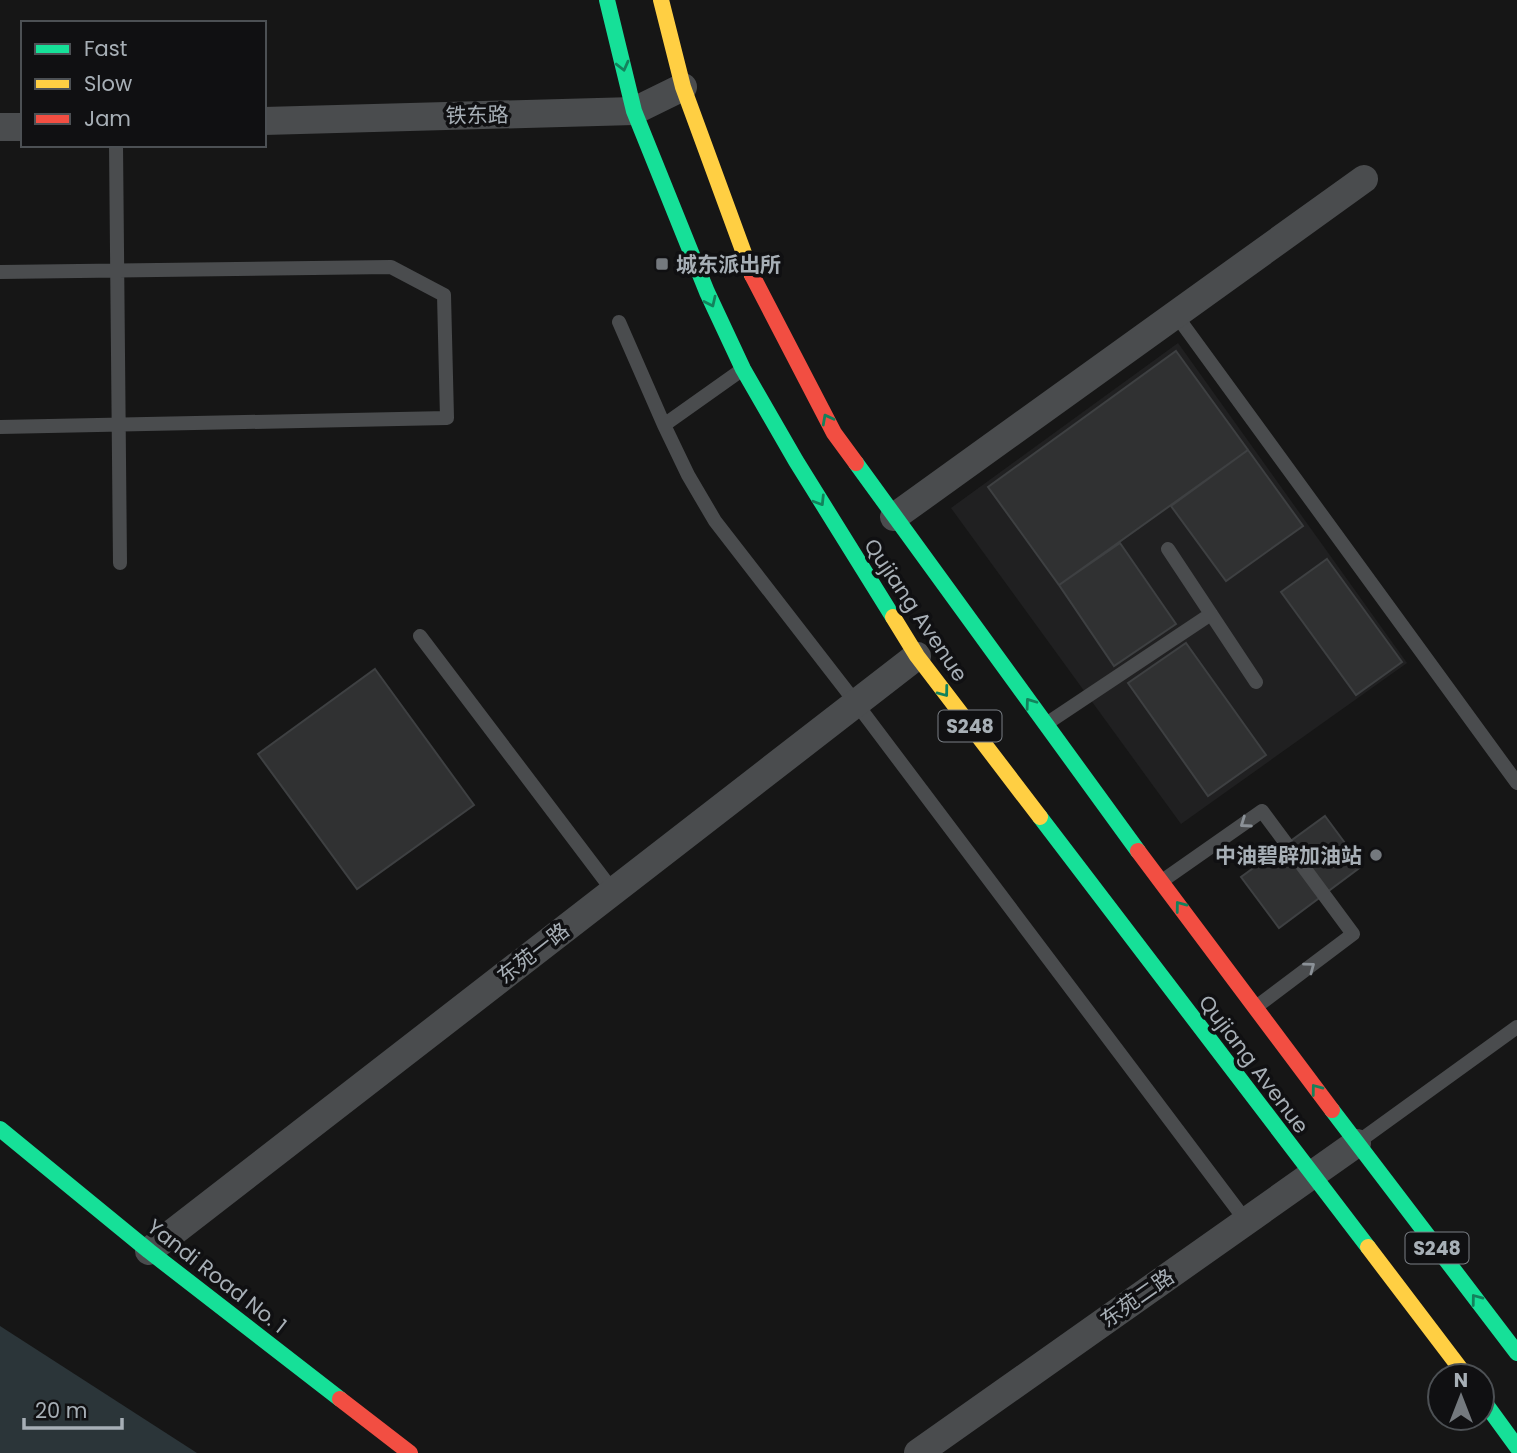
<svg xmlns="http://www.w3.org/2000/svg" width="1517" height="1453" font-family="Poppins,'Noto Sans SC',sans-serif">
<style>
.built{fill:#202021}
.water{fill:#2b3539}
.building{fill:#303132;stroke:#3e4042;stroke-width:2}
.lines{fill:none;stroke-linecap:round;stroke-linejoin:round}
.lane{stroke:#4a4c4e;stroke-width:14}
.street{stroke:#4a4c4e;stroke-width:28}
.fast{stroke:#16e098;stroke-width:16}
.slow{stroke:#ffcf43;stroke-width:16}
.jam{stroke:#f24e42;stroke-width:16}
.oneway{stroke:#13825c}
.oneway2{stroke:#8b9197}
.poi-dot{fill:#74797e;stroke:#101012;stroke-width:2.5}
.labels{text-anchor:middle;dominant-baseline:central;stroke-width:7;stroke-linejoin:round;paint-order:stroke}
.shield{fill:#101012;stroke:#7a7f85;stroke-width:2}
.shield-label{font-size:19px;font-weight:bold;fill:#a7afb6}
.street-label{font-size:21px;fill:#a7afb6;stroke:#101012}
.poi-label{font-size:21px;font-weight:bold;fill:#a7afb6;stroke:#101012;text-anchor:start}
</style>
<rect width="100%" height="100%" fill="#161616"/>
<path class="built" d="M1178 343 1407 663 1181 824 951 508Z"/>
<path class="water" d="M0 1326 197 1453H0Z"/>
<path class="building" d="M1176 351 1248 450 1059 585 988 487Z
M1248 450 1303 526 1226 581 1171 506Z
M1120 543 1176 624 1114 666 1059 585Z
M1327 559 1402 662 1356 695 1281 592Z
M1186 643 1266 755 1208 796 1128 683Z
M375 669 474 805 357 889 258 754Z
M1325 816 1362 866 1279 928 1241 877Z"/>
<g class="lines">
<path class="lane" d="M116 145 120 563
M0 272 391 267 444 295 447 418 0 427
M1176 315 1517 783
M619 322 664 425 688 475 715 521 856 703 1246 1221
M664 425 743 369
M1168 549 1256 682
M420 636 613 891
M1046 724 1211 614
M1162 881 1262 811 1353 934 1256 1007
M1358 1142 1517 1027"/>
<path class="street" d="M264 121 634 111 683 87
M0 127H23
M894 517 1364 179
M149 1251 917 656
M918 1453 1357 1143"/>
<path class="fast" d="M607 0 634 111 707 292 743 369 796 461 893 617
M856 463 1138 851
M1040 817 1368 1247
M1332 1110 1517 1353
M0 1129 149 1251 340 1399
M1482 1399 1517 1447"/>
<path class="slow" d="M661 0 683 87 752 275
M893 617 917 656 1040 817
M1368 1247 1466 1376"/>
<path class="jam" d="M752 275 834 433 856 463
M1138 851 1332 1110
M340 1399 410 1453"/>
</g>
<defs><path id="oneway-chevron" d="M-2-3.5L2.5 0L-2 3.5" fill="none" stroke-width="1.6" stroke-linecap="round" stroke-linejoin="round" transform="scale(1.75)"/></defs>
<g class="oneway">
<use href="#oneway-chevron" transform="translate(623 66) rotate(76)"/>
<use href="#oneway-chevron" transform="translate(711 302) rotate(65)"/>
<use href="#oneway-chevron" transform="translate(827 419) rotate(-118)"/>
<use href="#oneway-chevron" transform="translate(820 501) rotate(58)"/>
<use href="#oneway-chevron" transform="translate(944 692) rotate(53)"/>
<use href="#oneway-chevron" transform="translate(1030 703) rotate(-126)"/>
<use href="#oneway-chevron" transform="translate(1180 906) rotate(-127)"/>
<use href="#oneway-chevron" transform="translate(1316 1089) rotate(-127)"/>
<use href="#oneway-chevron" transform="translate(1476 1299) rotate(-127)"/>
</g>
<g class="oneway2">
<use href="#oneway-chevron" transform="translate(1245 823) rotate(145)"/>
<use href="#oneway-chevron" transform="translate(1310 967) rotate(-37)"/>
</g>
<g class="poi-dot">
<rect x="655" y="257" width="14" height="14" rx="3.5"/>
<circle cx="1376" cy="855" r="7"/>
</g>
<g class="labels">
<g class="shield">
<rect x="938.5" y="710.5" width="63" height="31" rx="5"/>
<rect x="1405.5" y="1232.5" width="63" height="31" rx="5"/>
</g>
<g class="shield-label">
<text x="970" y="726">S248</text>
<text x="1437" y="1248">S248</text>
</g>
<g class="street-label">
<text transform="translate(477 115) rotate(-1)">铁东路</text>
<text transform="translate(916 610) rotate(56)">Qujiang Avenue</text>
<text transform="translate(533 953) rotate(-38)">东苑一路</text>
<text transform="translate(1254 1064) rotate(53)">Qujiang Avenue</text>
<text transform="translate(217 1276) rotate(38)">Yandi Road No. 1</text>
<text transform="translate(1137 1298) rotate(-35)">东苑二路</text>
</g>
<g class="poi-label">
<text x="676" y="264">城东派出所</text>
<text x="1362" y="855" text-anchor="end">中油碧辟加油站</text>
</g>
</g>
<rect x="21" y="21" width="245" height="126" fill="#101012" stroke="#4c5054" stroke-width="2"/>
<rect x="35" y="44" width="35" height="10" fill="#16e098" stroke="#4c5054" stroke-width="2"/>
<text x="84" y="56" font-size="21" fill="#a7afb6">Fast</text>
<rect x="35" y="79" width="35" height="10" fill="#ffcf43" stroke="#4c5054" stroke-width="2"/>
<text x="84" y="91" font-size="21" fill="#a7afb6">Slow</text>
<rect x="35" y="114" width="35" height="10" fill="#f24e42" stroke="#4c5054" stroke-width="2"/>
<text x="84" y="126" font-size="21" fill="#a7afb6">Jam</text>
<g transform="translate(1461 1397)"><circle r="33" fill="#101012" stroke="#4c5054" stroke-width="2"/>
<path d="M0-5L12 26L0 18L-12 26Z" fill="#74797e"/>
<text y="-10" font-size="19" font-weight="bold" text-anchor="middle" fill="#a7afb6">N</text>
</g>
<path d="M24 1418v10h98v-10" fill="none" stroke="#a7afb6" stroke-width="3.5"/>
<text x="35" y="1418" font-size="21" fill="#a7afb6" stroke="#101012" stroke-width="5" paint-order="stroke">20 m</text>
</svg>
